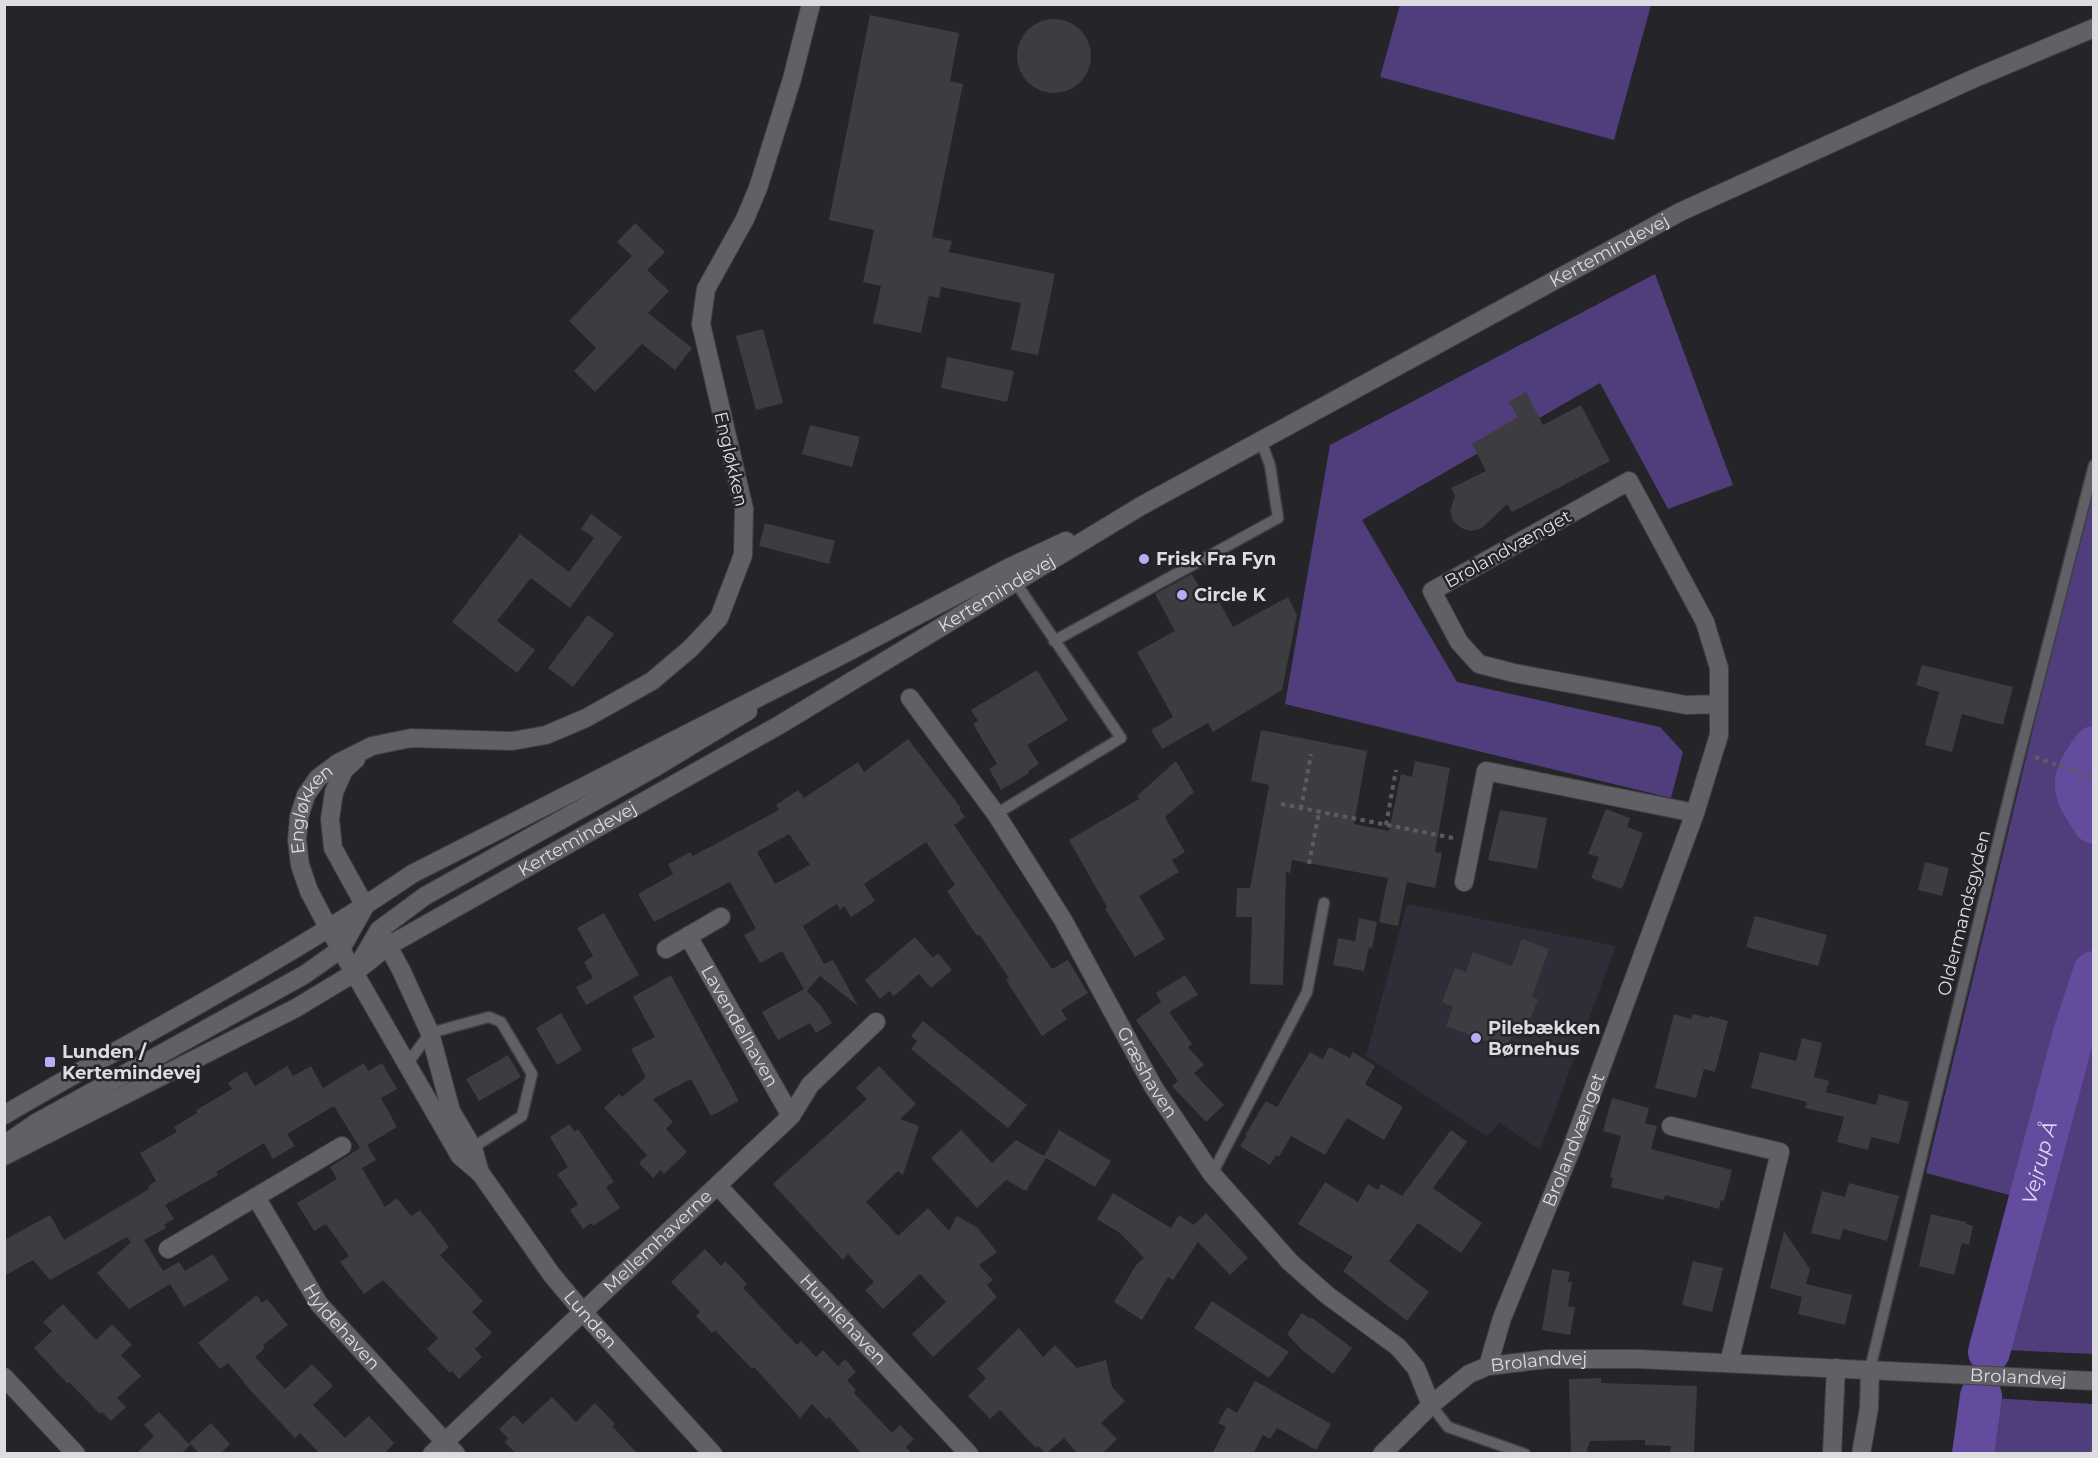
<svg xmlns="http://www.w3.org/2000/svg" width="2098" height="1458" font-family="Montserrat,sans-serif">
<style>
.built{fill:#2f2d38}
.green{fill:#4f3e7b}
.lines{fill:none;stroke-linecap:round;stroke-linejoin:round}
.river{stroke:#634b9e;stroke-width:42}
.building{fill:#3d3c41;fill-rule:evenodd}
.service-casing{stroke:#403f43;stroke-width:13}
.minor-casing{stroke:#403f43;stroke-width:20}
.tertiary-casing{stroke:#403f43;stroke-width:20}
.secondary-casing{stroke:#403f43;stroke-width:20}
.path{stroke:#5c5b60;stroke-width:4;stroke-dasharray:4.5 4.5;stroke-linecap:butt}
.service{stroke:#616066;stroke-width:10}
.minor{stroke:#616066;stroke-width:18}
.tertiary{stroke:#616066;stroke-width:18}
.secondary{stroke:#616066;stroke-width:18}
.poi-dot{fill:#bbaaf6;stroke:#252429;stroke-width:2}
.labels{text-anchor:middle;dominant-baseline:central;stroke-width:5;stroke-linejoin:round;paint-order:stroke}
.street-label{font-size:18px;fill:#dddce0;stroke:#252429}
.poi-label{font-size:18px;font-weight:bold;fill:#dddce0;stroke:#252429;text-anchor:start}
.water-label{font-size:20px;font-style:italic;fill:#e0dbf2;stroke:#252429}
</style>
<rect width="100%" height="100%" fill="#252429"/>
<path class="built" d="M1407 904 1616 946 1540 1150 1500 1123 1487 1136 1366 1056Z"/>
<path class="green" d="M1400 5H1651L1614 140 1380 77Z
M1655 274 1733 485 1668 509 1600 383 1362 520 1457 682 1660 727 1683 752 1671 798 1285 704 1330 445Z
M2093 490V1354L1981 1349 2009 1195 1926 1173 2047 671Z
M1973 1397 2093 1404V1453H1969V1416Z"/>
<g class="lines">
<g class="river">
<path d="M2094 747C2086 757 2074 774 2076 787 2077 799 2088 813 2094 823"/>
<path id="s1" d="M1989 1352 2074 1033 2094 972"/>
<path d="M1973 1454 1981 1396"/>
</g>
</g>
<path class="building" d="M870 15 959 33 950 81 963 84 932 237 952 241 949 252 1055 274 1038 355 1011 350 1021 303 941 287 939 298 929 296 921 333 873 323 881 286 863 282 874 230 829 220Z
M1017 56a37 37 0 1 1 74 0a37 37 0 1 1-74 0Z
M635 223 665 252 647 270 669 291 648 313 692 348 675 370 642 344 595 392 574 371 596 348 569 321 632 256 617 242Z
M763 329 783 403 756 410 736 336Z
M947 357 1014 371 1007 402 941 388Z
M1526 392 1543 425 1581 405 1610 461 1512 512 1507 504 1482 528 1471 531 1461 528 1453 521 1450 511 1455 496 1451 488 1486 471 1472 444 1518 417 1509 402Z
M810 425 860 437 852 467 802 454Z
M591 514 622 537 570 608 531 578 497 621 535 650 517 673 452 622 520 534 569 572 594 538 581 529Z
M765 523 835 541 829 564 759 546Z
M1192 574 1208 603 1217 598 1233 627 1288 597 1297 615 1282 690 1213 732 1208 723 1162 749 1151 730 1173 717 1137 652 1175 631 1155 594Z
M588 615 614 634 573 687 548 668Z
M1922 665 2013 687 2003 725 1962 714 1952 752 1925 745 1939 692 1916 685Z
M1037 670 1068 720 1027 745 1039 764 1028 771 1029 773 1001 790 989 769 997 764 973 724 978 721 971 710Z
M1261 730 1367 751 1354 824 1389 831 1401 774 1412 777 1415 761 1450 768 1435 852 1442 853 1435 888 1407 882 1398 926 1379 922 1388 878 1292 860 1290 873 1286 872 1283 985 1250 984 1252 917H1236L1237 888H1250L1269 785 1251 781Z
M908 739 961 808 959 809 965 817 954 825 1052 969 1068 960 1088 993 1061 1010 1067 1019 1042 1036 1006 980 1009 978 979 934 977 936 947 891 955 885 926 842 864 884 875 901 851 917 844 906 840 910 837 904 803 926 824 964 833 960 858 1006 820 976 807 991 822 1007 832 1023 816 1033 810 1023 778 1040 762 1012 804 989 782 951 760 963 744 935 756 929 730 882 654 922 638 894 673 874 668 864 690 852 693 856 779 810 776 805 798 790 804 798 858 762 864 772ZM789 834 810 865 775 884 757 852Z
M1176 761 1194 792 1165 817 1185 852 1172 860 1179 872 1139 896 1165 939 1135 957 1105 908 1107 907 1069 840 1139 799 1137 796Z
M1606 809 1630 818 1627 827 1643 833 1622 889 1591 878 1599 857 1588 854Z
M1500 810 1547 818 1537 869 1488 860Z
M1925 862 1949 868 1942 896 1918 890Z
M604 913 639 975 586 1005 576 987 593 978 584 962 593 956 577 928Z
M1755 916 1827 935 1818 966 1746 947Z
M1359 918 1377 922 1372 948 1369 947 1364 971 1333 965 1338 938 1355 941Z
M915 937 933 958 938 953 952 970 931 988 919 974 894 996 889 991 880 999 865 980Z
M1522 939 1549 949 1532 997 1538 999 1525 1033 1514 1029 1507 1049 1446 1026 1453 1007 1442 1002 1455 968 1466 972 1473 952 1512 966Z
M671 975 739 1101 711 1116 691 1079 653 1099 673 1122 666 1129 687 1152 664 1174 661 1170 653 1178 639 1163 647 1155 604 1108 619 1094 622 1097 646 1077 631 1049 655 1037 633 997Z
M1185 975 1198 995 1169 1012 1192 1044 1188 1047 1204 1065 1194 1073 1224 1105 1206 1122 1172 1086 1178 1081 1136 1020 1161 1002 1156 993Z
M561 1013 582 1050 557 1065 536 1028Z
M1674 1014 1691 1019 1692 1014 1709 1018 1710 1016 1728 1021 1715 1072 1704 1069 1696 1098 1655 1088Z
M923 1021 1027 1105 1008 1128 911 1049 917 1041 911 1036Z
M1802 1038 1822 1043 1814 1077 1829 1081 1826 1092 1876 1105 1879 1094 1909 1102 1899 1144 1871 1137 1868 1150 1837 1142 1844 1117 1805 1108 1807 1102 1751 1088 1760 1052 1796 1061Z
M1329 1047 1350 1058 1353 1052 1375 1066 1365 1084 1403 1107 1384 1140 1347 1118 1325 1155 1291 1136 1279 1157 1276 1155 1270 1165 1240 1146 1247 1136 1245 1135 1266 1101 1277 1107 1310 1052 1323 1059Z
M508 1055 521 1077 479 1101 466 1079Z
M364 1063 368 1071 382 1063 397 1089 381 1098 397 1127 367 1145 376 1160 362 1168 385 1207 397 1198 411 1216 420 1210 449 1247 440 1255 483 1301 472 1312 492 1333 475 1349 482 1357 459 1379 452 1371 450 1373 427 1349 438 1338 383 1280 364 1294 340 1262 349 1256 326 1224 314 1231 297 1203 337 1179 330 1167 360 1148 334 1106 287 1134 295 1146 273 1159 264 1143 216 1172 218 1175 165 1205 174 1219 164 1225 166 1228 144 1240 163 1271 179 1262 185 1271 213 1254 229 1280 184 1307 170 1284 129 1309 97 1273 131 1242 127 1237 50 1280 33 1260 4 1276V1240L50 1215 64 1240 149 1189 148 1186 156 1181 140 1153 177 1132 174 1127 197 1113 196 1110 232 1089 228 1083 246 1071 255 1086 287 1066 293 1076 311 1066 323 1088Z
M879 1066 916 1104 900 1119 919 1126 903 1175 898 1171 866 1202 898 1236 928 1208 949 1231 957 1216 978 1228 997 1252 979 1265 993 1280 987 1285 997 1297 933 1357 912 1334 946 1302 920 1274 883 1309 865 1290 874 1282 848 1254 843 1260 773 1184 867 1099 856 1088Z
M1612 1098 1649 1108 1645 1123 1657 1126 1651 1149 1732 1170 1724 1201 1721 1200 1719 1209 1665 1195 1664 1200 1611 1187 1613 1178 1610 1177 1621 1136 1603 1131Z
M569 1124 575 1132 578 1129 614 1182 606 1187 620 1208 593 1226 591 1223 583 1229 570 1210 578 1204 557 1174 568 1167 550 1137Z
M961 1130 992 1163 1016 1140 1044 1156 1059 1130 1111 1161 1095 1187 1046 1158 1026 1191 1006 1180 977 1208 931 1158Z
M1451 1130 1467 1142 1433 1188 1482 1223 1461 1253 1418 1223 1389 1261 1429 1292 1407 1321 1343 1271 1353 1257 1298 1224 1325 1182 1358 1202 1368 1184 1378 1190 1381 1184 1402 1196Z
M1849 1183 1899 1196 1887 1241 1843 1229 1840 1240 1811 1233 1822 1191 1845 1197Z
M1113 1193 1171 1228 1179 1215 1194 1225 1206 1213 1248 1258 1230 1275 1198 1242 1173 1280 1168 1277 1142 1320 1114 1302 1136 1265 1144 1258 1120 1233 1097 1219Z
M1931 1214 1966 1222V1224L1973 1226 1969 1245 1962 1243 1954 1275 1919 1266Z
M1784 1231 1810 1269 1806 1284 1852 1295 1845 1325 1798 1314 1802 1297 1770 1288Z
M705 1249 721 1266 725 1261 729 1265 747 1284 743 1288 797 1345 801 1341 816 1357 823 1350 838 1366 845 1359 856 1372 847 1380 856 1390 854 1393 892 1433 900 1425 914 1439 906 1447 912 1454H862L829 1417 826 1419 812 1404 800 1418 754 1367 752 1369 715 1330 712 1333 696 1316 700 1312 671 1282Z
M1693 1261 1723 1268 1712 1312 1682 1305Z
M1552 1269 1570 1272 1568 1282H1572L1568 1306 1575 1307 1570 1335 1542 1330Z
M257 1295 262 1303 267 1299 288 1325 263 1345 265 1348 255 1357 285 1389 312 1364 333 1386 313 1405 345 1438 369 1416 394 1443 384 1454H320L300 1433 295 1438 251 1391 228 1363 220 1369 198 1343Z
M1212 1301 1289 1352 1269 1378 1194 1328Z
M63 1304 96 1340 112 1324 132 1345 121 1355 141 1376 117 1398 126 1407 111 1421 102 1412 100 1414 69 1382 68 1384 34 1348 52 1331 43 1322Z
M1302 1313 1310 1319 1311 1317 1352 1348 1333 1374 1302 1350 1287 1334Z
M1019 1328 1043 1357 1055 1345 1077 1368 1106 1360 1112 1387 1125 1401 1101 1423 1117 1439 1102 1454H1078L1064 1438 1046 1454 1038 1446 1036 1448 1000 1410 990 1419 968 1396 986 1378 977 1369Z
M1601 1378V1383L1697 1386 1694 1454H1670L1671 1446 1645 1445V1440L1590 1441 1586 1454H1571L1569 1379Z
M1255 1381 1331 1424 1316 1450 1277 1428 1270 1439 1263 1435 1253 1454H1212L1226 1427 1218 1423 1227 1407 1237 1413Z
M552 1397 576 1422 595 1403 615 1424 612 1426 638 1454H516L505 1442 508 1438 499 1429 514 1415 523 1424Z
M159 1412 190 1445 181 1454H136L154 1436 144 1425Z
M211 1423 230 1444 220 1454H200L189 1443Z"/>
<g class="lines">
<g class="service-casing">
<path id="service" d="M1054 641 1278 518 1270 465 1261 441
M996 814 1121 738 1016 583
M407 1064 430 1033 489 1017 501 1022 532 1074 522 1116 469 1150
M1212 1174 1307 992 1324 903
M1870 1369 2014 776 2094 465
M1431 1405 1448 1427 1525 1454"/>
</g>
<g class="minor-casing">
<g id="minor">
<path id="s2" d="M910 698 996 814 1063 920 1154 1088 1212 1174 1290 1262 1327 1295 1398 1347 1416 1368 1431 1405"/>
<path d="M356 759 344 770 334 792 330 819 333 848 365 906"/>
<path d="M1464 882 1486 771 1695 813"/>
<path id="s3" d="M329 929 309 891 300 865 297 840 299 817 306 795 318 778 338 763 372 746 411 738 512 741 546 735 586 718 652 681 691 648 719 618 743 555 744 509 701 324 706 289 745 219 758 188 792 79 811 4"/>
<path id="s4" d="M688 936 791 1116"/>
<path d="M666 949 721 917"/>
<path d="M1671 1126 1780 1152 1729 1363"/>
<path id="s5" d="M718 1186 969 1454"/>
<path id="s6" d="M256 1197 319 1304 456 1454"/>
<path d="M168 1249 342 1146"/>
<path id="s7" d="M1488 1366 1502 1318 1571 1150 1695 813 1719 735V668L1705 622 1629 481 1432 591 1459 642 1479 664 1514 673 1686 705 1719 704"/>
<path d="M4 1377 76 1454"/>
<path id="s8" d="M432 1454 791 1116 810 1085 876 1022"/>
<path d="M1832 1454 1836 1368"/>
<path d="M1861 1454 1869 1408 1870 1369"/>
</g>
</g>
<g class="tertiary-casing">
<g id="tertiary">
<path id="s9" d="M329 929 460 1156 481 1174 552 1275 583 1312 713 1454"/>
<path d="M381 933 401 970 430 1033 451 1111 473 1148 480 1173"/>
<path d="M355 971 379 930 425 896 654 768 748 711"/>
<path d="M4 1145 36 1123 304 975 341 949 365 906"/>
<path id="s10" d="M1382 1454 1431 1405 1469 1374 1488 1366 1548 1359H1638L2094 1381"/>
</g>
</g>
<g class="secondary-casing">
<g id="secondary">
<path d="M4 1115C141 1035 282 963 412 874L838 657 1008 568 1066 541"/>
<path id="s11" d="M4 1156 296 1008 354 973 388 946 781 724 1141 506 1680 212 1975 78 2094 28"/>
</g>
</g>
<path class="path" d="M2035 757 2094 778
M1281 804 1453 838
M1301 809 1311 754
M1386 825 1396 770
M1309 864 1319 812
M2091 1454 2094 1443"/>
<use href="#service" class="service"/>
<use href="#minor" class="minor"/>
<use href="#tertiary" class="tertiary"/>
<use href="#secondary" class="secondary"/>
</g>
<g class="poi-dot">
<circle cx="1144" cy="559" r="6"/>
<circle cx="1182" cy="595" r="6"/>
<circle cx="1476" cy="1038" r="6"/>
<rect x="44" y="1056" width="12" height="12" rx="3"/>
</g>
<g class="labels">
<g class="street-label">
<text stroke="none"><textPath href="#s11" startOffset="1844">Kertemindevej</textPath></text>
<text transform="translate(731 459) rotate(77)">Engløkken</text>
<text transform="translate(1508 549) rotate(-29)">Brolandvænget</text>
<text stroke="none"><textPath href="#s11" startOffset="1142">Kertemindevej</textPath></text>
<text stroke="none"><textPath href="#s3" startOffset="130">Engløkken</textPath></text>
<text stroke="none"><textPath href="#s11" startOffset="656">Kertemindevej</textPath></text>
<text transform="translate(1964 913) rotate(-76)">Oldermandsgyden</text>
<text stroke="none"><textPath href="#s4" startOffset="104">Lavendelhaven</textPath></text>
<text stroke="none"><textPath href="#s2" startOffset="444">Græshaven</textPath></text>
<text stroke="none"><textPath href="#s7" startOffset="242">Brolandvænget</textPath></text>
<text stroke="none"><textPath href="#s8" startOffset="310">Mellemhaverne</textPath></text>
<text stroke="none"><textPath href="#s9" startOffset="472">Lunden</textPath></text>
<text stroke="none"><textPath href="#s5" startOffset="183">Humlehaven</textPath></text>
<text stroke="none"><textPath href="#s6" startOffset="156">Hyldehaven</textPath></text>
<text stroke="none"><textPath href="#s10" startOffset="190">Brolandvej</textPath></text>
<text stroke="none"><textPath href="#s10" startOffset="670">Brolandvej</textPath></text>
</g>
<g class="poi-label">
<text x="1156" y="559">Frisk Fra Fyn</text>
<text x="1194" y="595">Circle K</text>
<text x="1488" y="1028">Pilebækken<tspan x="1488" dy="21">Børnehus</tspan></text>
<text x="62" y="1052">Lunden /<tspan x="62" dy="21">Kertemindevej</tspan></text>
</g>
<g class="water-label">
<text stroke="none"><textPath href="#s1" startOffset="196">Vejrup Å</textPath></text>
</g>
</g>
<rect width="2098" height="1458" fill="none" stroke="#dddce0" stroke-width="12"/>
</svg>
